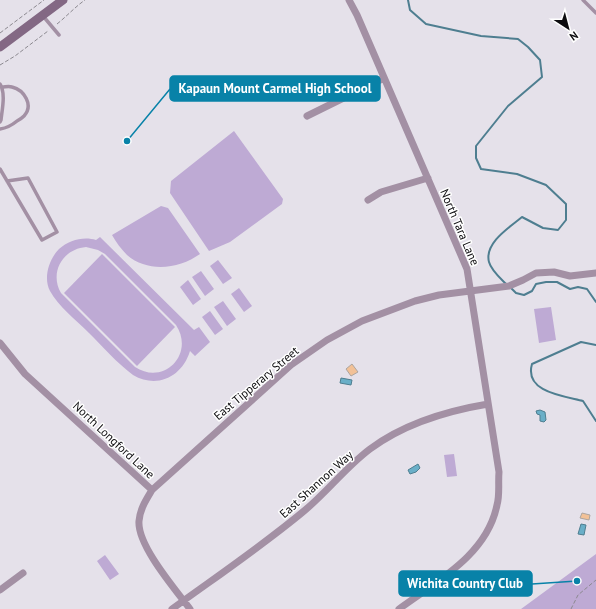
<svg xmlns="http://www.w3.org/2000/svg" width="596" height="609" font-family="'PT Sans',sans-serif">
<style>
.green{fill:#beaad4;fill-rule:evenodd}
.water{fill:#6aafc8;stroke:#4e7e90}
.lines{fill:none;stroke-linecap:round;stroke-linejoin:round}
.stream{stroke:#4e7e90;stroke-width:2}
.building{fill:#f2c197;stroke:#ada59f}
.path{stroke:#8c8990;stroke-width:1;stroke-dasharray:4 2;stroke-linecap:butt}
.service{stroke:#a390a4;stroke-width:3.5}
.minor{stroke:#a390a4;stroke-width:7}
.secondary{stroke:#836884;stroke-width:9}
.labels{text-anchor:middle;dominant-baseline:central;stroke-width:3;stroke-linejoin:round;paint-order:stroke}
.street-label{font-size:12px;fill:#0d0c0f;stroke:#fff}
.leader{fill:none;stroke:#0882a8;stroke-width:1.5}
.callout-dot{fill:#0882a8;stroke:#fff;stroke-width:1.5}
.callout{fill:#0882a8;stroke:#0882a8;stroke-width:1.5}
.callout-label{font-size:13px;text-anchor:middle;font-weight:bold;fill:#fff}
</style>
<rect width="100%" height="100%" fill="#e5e1ea"/>
<path class="green" d="M234 131 283 199 282 204 230 242 209 251 170 193 171 181Z
M161 206 168 208 200 254C179 269 148 273 127 255 121 249 116 242 112 235Z
M100 237 194 330 199 327 210 342 195 356 190 351C182 377 157 389 133 375 117 363 103 347 89 333 76 320 58 306 50 291 43 278 49 259 59 249 69 240 84 236 96 240ZM86 247 98 250 105 254 176 325C195 354 164 386 135 367L61 293C49 272 63 249 86 247Z
M102 254 175 327 137 366 64 293Z
M218 260 232 278 223 284 210 266Z
M201 271 214 289 205 296 192 277Z
M188 280 201 299 193 305 180 287Z
M239 288 252 306 244 312 231 294Z
M223 301 236 319 227 326 214 307Z
M551 307 556 340 539 343 534 309Z
M210 311 223 329 215 335 202 317Z
M454 454 457 476 447 477 444 455Z
M596 553V609H521L596 554Z
M105 555 119 574 110 580 97 561Z"/>
<path class="water" d="M341 378 352 380 351 385 340 383Z
M540 410 545 412 546 420 544 422 540 421V415L537 414 536 411Z
M418 464 420 468 416 472 410 474 408 470Z
M581 524 586 525 584 535 578 534Z"/>
<g class="lines">
<path class="stream" d="M408 0 410 10 426 24 481 36 518 39 528 47 540 60 542 77 508 106 476 146V158L481 169 517 174 546 185 566 204V220L558 230 543 228 522 217C510 227 484 243 489 262 491 270 500 278 506 284
M511 288 516 293 524 295 532 291 536 284 546 282H557L570 289 578 287 587 289 596 302
M596 345 581 342 532 364C524 392 563 396 583 401L596 421"/>
</g>
<path class="building" d="M352 364 358 372 351 376 346 369Z
M582 513 590 515 589 520 580 518Z"/>
<g class="lines">
<path class="path" d="M57 24C67 16 75 7 85 0
M0 33 44 0
M0 65 15 56 48 31
M571 609 578 595 596 580"/>
<path class="service" d="M583 0 596 13
M43 16 59 35
M0 84C6 93 2 110 1 120L0 122
M0 129C7 128 11 126 17 121 19 120 22 118 24 116 34 105 24 90 12 87 9 86 5 87 2 87
M0 169 42 240 57 232 28 178 7 181"/>
<path class="minor" d="M349 0 357 15 467 269 499 472C498 483 500 495 497 505 487 555 437 581 399 609
M307 116 384 78
M368 200 381 192 428 178
M0 343 25 374 152 490
M0 590 23 573
M172 609C216 577 262 546 304 511 327 492 346 467 370 449 405 423 446 411 488 404
M190 609C175 589 137 545 139 521 140 509 146 500 152 490L291 365 327 340 362 321 415 301 439 295 509 286 523 280 536 273 554 272 570 276 596 273"/>
<path class="secondary" d="M0 47 63 0"/>
</g>
<g class="labels">
<g class="street-label">
<text transform="translate(460 227) rotate(67)">North Tara Lane</text>
<text transform="translate(256 383) rotate(-40)">East Tipperary Street</text>
<text transform="translate(114 440) rotate(43)">North Longford Lane</text>
<text transform="translate(316 484) rotate(-42)">East Shannon Way</text>
</g>
</g>
<path class="leader" d="M127 141L170 89M577 581L532 584"/>
<g class="callout-dot">
<circle cx="127" cy="141" r="4"/>
<circle cx="577" cy="581" r="4"/>
</g>
<g class="callout">
<rect x="170" y="76" width="210" height="25" rx="4"/>
<rect x="399" y="571" width="133" height="25" rx="4"/>
</g>
<g class="callout-label">
<text x="275" y="93">Kapaun Mount Carmel High School</text>
<text x="465" y="588">Wichita Country Club</text>
</g>
<g transform="translate(568 28) rotate(144)" stroke="#ffffff" stroke-width="3" paint-order="stroke">
<path d="M0-3L7 15L0 10L-7 15Z" fill="#0d0c0f"/>
<text y="-6" font-size="11" font-weight="bold" text-anchor="middle" fill="#0d0c0f">N</text>
</g>
</svg>
